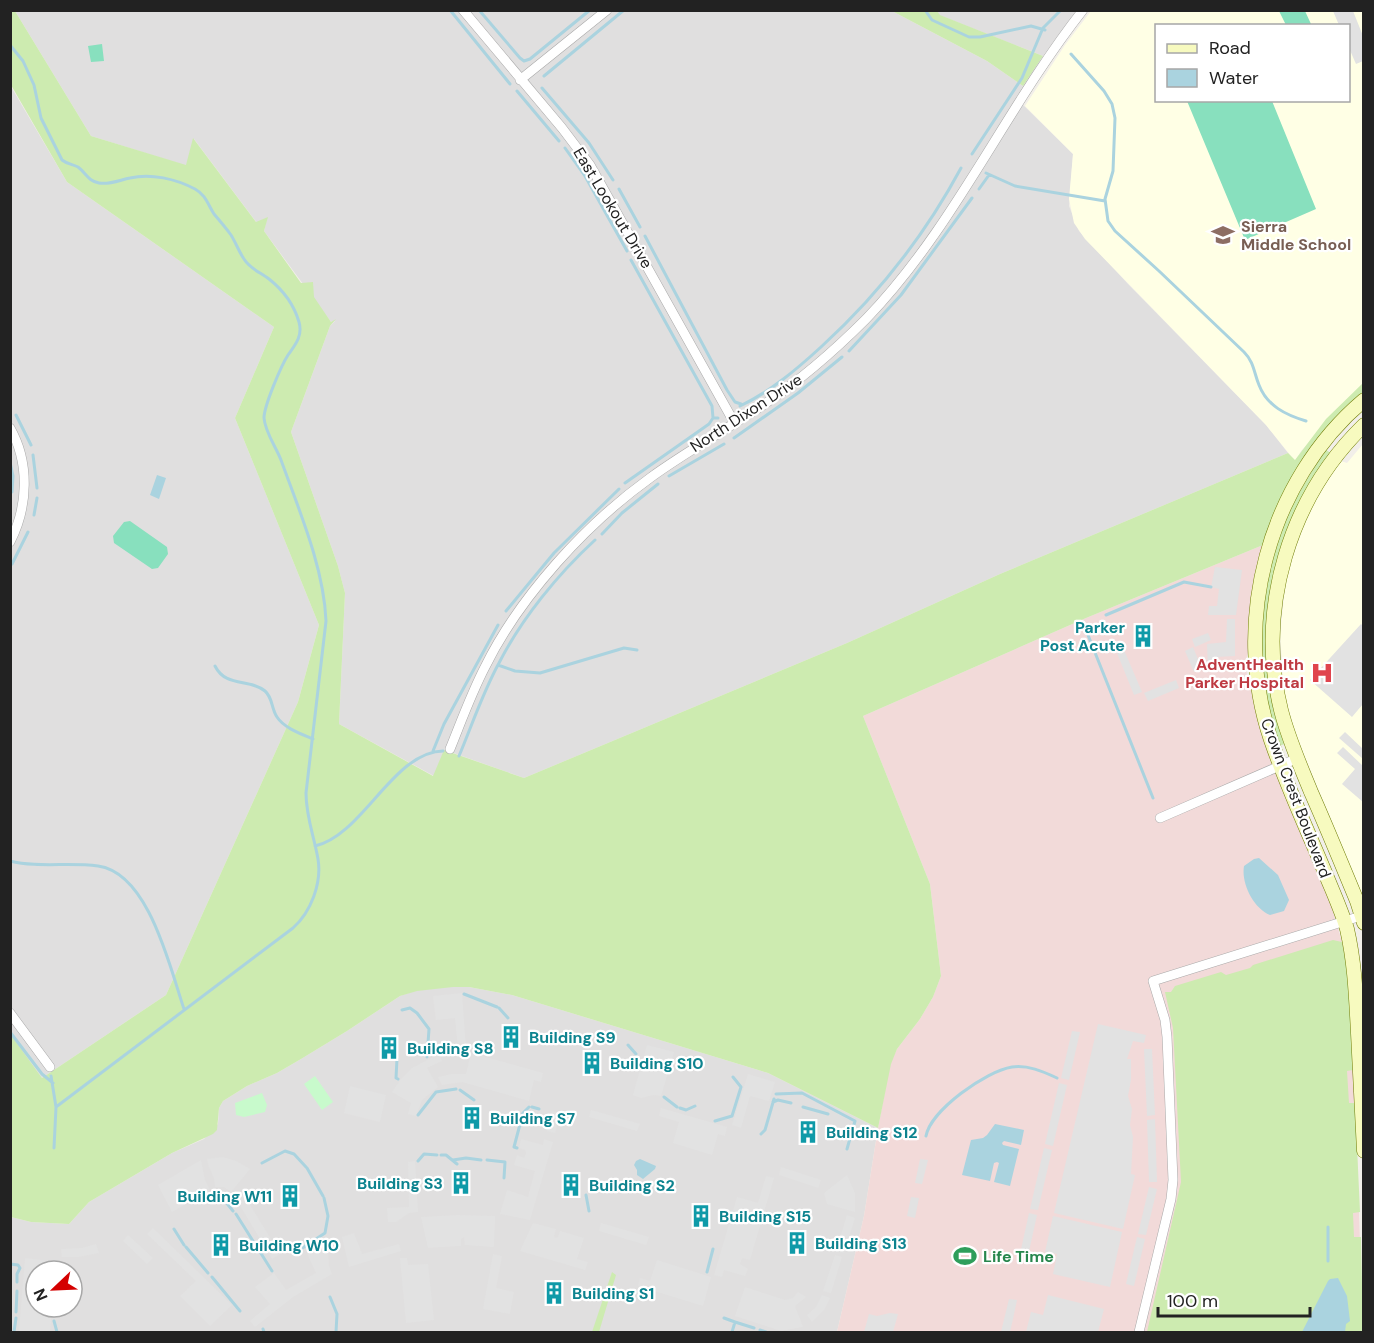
<svg xmlns="http://www.w3.org/2000/svg" width="1374" height="1343" font-family="'DM Sans',sans-serif">
<style>
.residential{fill:#e0dfdf;fill-rule:evenodd}
.commercial{fill:#f2dad9}
.education{fill:#ffffe5;fill-rule:evenodd}
.grass{fill:#cdebb0}
.park{fill:#c8facc}
.pitch{fill:#88e0be}
.parking{fill:#e2e2e2}
.water{fill:#aad3df}
.lines{fill:none;stroke-linecap:round;stroke-linejoin:round}
.stream{stroke:#aad3df;stroke-width:3}
.street-casing{stroke:#a9a9a9;stroke-width:10}
.secondary-casing{stroke:#707d05;stroke-width:15}
.street{stroke:#fff;stroke-width:9}
.secondary{stroke:#f7fabf;stroke-width:14}
.labels{text-anchor:middle;dominant-baseline:central;stroke-width:4.5;stroke-linejoin:round;paint-order:stroke}
.street-label{font-size:16px;fill:#222;stroke:#fff}
.education-label{font-size:16px;font-weight:bold;fill:#785e54;stroke:#fff;text-anchor:start}
.culture-label{font-size:16px;font-weight:bold;fill:#0d838f;stroke:#fff;text-anchor:start}
.health-label{font-size:16px;font-weight:bold;fill:#be3a42;stroke:#fff;text-anchor:end}
.leisure-label{font-size:16px;font-weight:bold;fill:#27864d;stroke:#fff;text-anchor:start}
</style>
<rect width="100%" height="100%" fill="#f2efe9"/>
<path class="residential" d="M15 11H892L987 61 1023 86 1016 98 1073 154 1069 206 1079 231 1128 284 1266 425 1288 453 1000 574 847 643 524 778 445 750 434 776 339 724 345 593 338 566 291 432 330 326 335 321 331 322 264 231 267 218 257 223 194 139 187 166 91 136Z
M937 11H1076L1043 56 939 15Z
M10 85 67 182 274 327 235 418 319 625 298 702 166 995 42 1078 10 1035Z
M443 987H469L512 995 768 1073 878 1128 864 1216 837 1332H11V1217L31 1222 69 1224 89 1202 172 1153 204 1139 218 1124 219 1108 223 1101 247 1086 277 1073 301 1059 347 1031 400 996 417 990ZM36 1271H72V1307H36Z"/>
<path class="commercial" d="M1263 545 1256 569 1250 609 1248 653 1246 659 1247 678 1251 682 1258 719 1269 756 1332 908 1342 942 1354 1066 1363 1332H837L864 1216 878 1128 890 1064 897 1049 920 1019 933 997 941 976 930 884 863 716 1086 618Z"/>
<path class="education" d="M1091 11H1363V383L1301 451 1295 461 1266 425 1085 239 1074 223 1069 199 1073 154 1025 106 1065 45ZM1156 26H1348V100H1156Z
M1363 444 1364 894 1362 895 1294 731 1284 692 1280 634 1286 578 1305 519 1314 501 1341 461 1347 463Z"/>
<path class="grass" d="M11 11H15L91 136 186 165 193 138 256 222 268 217 264 231 301 283 313 282 314 297 331 322 336 319 330 326 291 432 338 566 345 593 339 724 433 776 444 750 524 778 847 643 1000 574 1288 453 1295 460 1326 419 1363 383V392C1317 435 1283 484 1263 545L1086 618 863 716 930 884 941 976 933 997 920 1019 897 1049 891 1064 878 1128 768 1073 512 995 469 987H453L417 991 400 996 347 1031 301 1059 277 1073 247 1086 223 1101 219 1108 217 1130 213 1134 172 1153 89 1202 69 1224 31 1222 11 1217V1035L42 1078 166 995 298 702 319 625 235 418 274 327 67 182 11 85Z
M892 11H937L940 15 1043 56 1023 86 987 61Z
M1326 450 1331 453 1292 520 1270 678 1285 744 1279 746C1246 636 1259 544 1326 450Z
M1333 940 1342 942 1349 977 1354 1066 1353 1070 1347 1071 1349 1103H1355L1360 1212 1353 1213 1354 1237H1361L1363 1332H1147L1181 1182 1173 1028 1165 992H1171L1175 986 1221 972 1226 975 1250 968 1253 965Z
M612 1272 616 1275 599 1332H592Z"/>
<path class="park" d="M315 1076 333 1102 322 1110 304 1084Z
M262 1093 267 1105 265 1112 244 1117 236 1115 235 1103Z"/>
<path class="pitch" d="M1279 11H1305L1311 24 1286 25Z
M102 44 104 61 91 62 88 46Z
M1187 101H1272L1316 209 1245 240Z
M130 521 167 547 168 554 158 568 152 569 114 543 113 536 124 522Z"/>
<path class="parking" d="M1333 11H1353L1363 36V61L1356 64 1349 48 1348 26 1339 25Z
M1215 567 1242 570 1236 615H1208L1209 606H1217L1219 589 1211 587Z
M1227 619H1235V656L1216 657 1217 669H1208L1207 644 1226 642Z
M1361 624 1364 627 1363 704 1352 717 1310 680Z
M1208 633 1211 640 1195 647 1192 639Z
M1193 647 1202 669 1194 672 1185 651Z
M1124 650 1142 692 1134 695 1117 653Z
M1176 680 1179 688 1148 701 1144 693Z
M1345 732 1363 749V759L1339 738Z
M1343 747 1363 766V802L1342 784 1355 769 1337 753Z
M462 993 466 1049 458 1050 455 1018 436 1020 433 996Z
M1098 1024 1146 1035 1144 1043 1133 1041 1127 1059H1131V1080L1128 1096 1132 1109 1130 1125 1133 1137 1131 1174 1135 1175 1123 1229 1054 1213Z
M1072 1031 1080 1032 1069 1080 1061 1078Z
M647 1045 674 1052 661 1096 654 1095 641 1098 633 1095Z
M1144 1049H1152L1155 1115 1147 1116Z
M471 1053 543 1073 541 1082 534 1080 529 1101 462 1082 442 1085 438 1077 452 1074H466Z
M439 1054 442 1061 427 1068 438 1087 422 1100 416 1116 408 1114 411 1103 392 1092 401 1079 412 1068Z
M748 1074 775 1082 769 1101 750 1096 741 1128 732 1125Z
M1059 1083 1067 1085 1053 1146 1045 1144Z
M350 1086 386 1095 380 1122 344 1113Z
M661 1108 727 1127 725 1136 718 1134 712 1155 673 1143 679 1122 659 1116Z
M591 1110 640 1124 637 1131 589 1117Z
M552 1111 560 1113 555 1133 547 1131Z
M1155 1119 1157 1182H1149L1147 1120Z
M521 1139 543 1145 544 1139 553 1142 530 1220 500 1214 507 1190 528 1197 534 1174 535 1171 514 1165 517 1155 524 1158 526 1153 525 1150 519 1148Z
M1044 1148 1052 1150 1038 1210 1030 1209Z
M223 1157 236 1161 250 1169 231 1192 224 1187H215L214 1178 209 1167 207 1159Z
M920 1159 928 1160 922 1184 915 1183Z
M201 1160 205 1180 210 1190 172 1212 158 1185Z
M415 1161 418 1212 409 1213 396 1222H388L387 1208 409 1207 408 1162Z
M781 1167 821 1180 818 1188 779 1175Z
M847 1175 855 1193V1212L827 1204 824 1193Z
M766 1176 774 1178 750 1260 742 1258 740 1264 748 1269 745 1276 724 1270 722 1277 714 1275 737 1197 758 1203Z
M1149 1187 1157 1189 1146 1235 1138 1234Z
M242 1192 280 1254 272 1259 235 1197Z
M911 1197 919 1198 915 1218 907 1216Z
M1029 1213 1037 1215 1028 1256 1020 1254Z
M458 1215 495 1216 494 1247 465 1245 464 1237 461 1239V1246L428 1248 421 1217Z
M847 1215 855 1218 844 1253 836 1251Z
M1053 1216 1122 1232 1110 1287 1053 1274 1057 1254 1045 1252Z
M533 1223 556 1229 554 1236 555 1238 558 1237 560 1231 584 1238 577 1259 588 1262 585 1270 520 1251Z
M601 1223 649 1237 646 1245 599 1231Z
M153 1228 232 1305 210 1326 180 1296 196 1281 147 1234Z
M354 1233 362 1254 399 1244 401 1251 349 1267 342 1237Z
M128 1235 153 1258 147 1264 123 1241Z
M1137 1237 1145 1239 1134 1286 1126 1284Z
M326 1243 328 1250 329 1266 332 1274 293 1297 255 1327 250 1321 270 1304 255 1287 274 1273 286 1290 316 1273 307 1253Z
M96 1244 99 1253 79 1257H62L61 1249 82 1248Z
M493 1254 502 1256 496 1288 514 1292 510 1314 483 1309Z
M835 1255 842 1257 831 1293 823 1291Z
M25 1258 56 1262 55 1271H36V1307H52L50 1332H19Z
M400 1258H407L408 1265 428 1264 434 1320 406 1323Z
M657 1260 711 1277 703 1306 638 1286 640 1278 650 1281Z
M745 1287 785 1300 793 1298 798 1292 806 1297 795 1306 803 1327 781 1331 735 1316Z
M822 1295 830 1298 824 1310 812 1322 807 1315 816 1307Z
M1048 1295 1104 1309 1098 1332H1026L1031 1312 1043 1315Z
M1009 1299 1017 1300 1013 1319 1010 1332H1001Z
M890 1313 898 1314 893 1332H864L869 1314 877 1316Z"/>
<path class="water" d="M157 475 166 478 159 499 150 495Z
M1259 858 1278 875 1289 900 1284 911 1270 915C1253 908 1241 883 1244 866L1254 859Z
M995 1124 1024 1130 1021 1145 1004 1141 1002 1143 1003 1145 1019 1149 1010 1186 994 1182 999 1163 997 1162 994 1163 990 1181 962 1175 971 1140 983 1138 987 1135Z
M640 1159 656 1166 655 1169 643 1179 637 1175V1170L634 1165 636 1161Z
M1338 1278 1347 1296 1350 1321 1346 1324 1345 1332H1302L1328 1281 1330 1279Z"/>
<g class="lines">
<path class="stream" d="M450 10 510 84
M479 10 520 58 524 61 530 59 590 10
M925 10 932 20 969 37H980L1031 26 1045 30
M10 45 23 61 34 85 41 118 62 160C67 164 72 164 78 167 86 173 88 181 99 183 109 185 120 180 130 178 151 173 176 179 195 189 206 195 208 205 214 214 220 221 226 228 231 235 236 243 239 252 244 259 250 269 260 272 269 279 283 290 294 305 299 322 303 336 295 345 288 355 281 366 264 406 264 418 265 432 276 447 281 460 299 510 324 568 326 621L306 793C306 817 314 836 318 859 322 883 311 912 293 928L56 1107
M1071 54 1104 91 1112 104 1115 118 1113 171 1105 199 1108 221 1115 231 1159 271 1244 352C1254 362 1254 373 1259 385 1267 406 1286 415 1306 421
M544 76 624 10
M542 88 589 143 613 180
M517 91 559 141
M565 148 585 176 627 251
M972 154 1022 78 1043 28 1061 10
M986 173 1015 186 1105 201
M619 189 640 227
M979 189 989 175
M645 236 727 390 735 402 741 404
M631 260 712 406 713 418
M849 351 901 295 972 198
M740 406C770 392 797 369 821 347 878 295 925 235 961 168
M16 415 31 445
M734 438 798 393 842 357
M33 455 37 488
M10 462 13 476 12 492
M669 476 724 444
M625 483 709 424 713 418H718
M34 515 37 498
M602 534 622 513 658 484
M12 564 28 532
M506 611 554 553 619 489
M1106 615 1184 582 1211 587
M1088 635 1153 798
M498 665 515 671 540 673 624 648 637 650
M215 666C226 688 249 678 265 691 273 698 271 708 277 717 284 728 301 734 313 739
M433 751 444 724 498 625
M459 756C472 725 483 692 499 663 522 618 558 574 595 540
M315 846C363 835 393 752 443 751
M10 861C38 868 69 862 98 866 149 873 170 968 184 1009
M464 994 497 1007
M499 1008 508 1018
M402 1010 410 1008 417 1013 429 1029 427 1057
M10 1032 42 1074 53 1083
M628 1045 636 1054
M397 1059 396 1078 398 1079
M51 1076 56 1107 54 1148
M460 1090 474 1100
M776 1094 802 1093 855 1121 847 1149
M664 1097 677 1107
M773 1102 778 1100 791 1103
M532 1107 539 1109
M803 1107 828 1114
M680 1108 686 1110 695 1106
M418 1115 436 1092 456 1089
M715 1121 732 1116 741 1087 733 1077
M761 1134 765 1130 774 1099
M926 1136C931 1110 986 1071 1012 1067 1028 1065 1042 1071 1057 1078
M517 1148 514 1147 523 1113 529 1107
M441 1155H446L457 1164
M453 1160 466 1158 481 1160
M487 1160 505 1162 504 1178
M418 1161 424 1154 437 1155
M262 1163 285 1151 294 1154 306 1167
M307 1168 323 1196
M586 1195 589 1211
M221 1196 233 1211
M236 1214 253 1241
M174 1229 184 1245
M291 1246 301 1249 325 1233 328 1216 324 1198
M186 1247 208 1273
M257 1247 272 1271
M1328 1261V1227
M10 1264 18 1265 20 1268 17 1274V1282
M707 1272 713 1249
M212 1277 240 1311
M330 1297 337 1314 336 1332
M16 1312 17 1291
M724 1318 735 1322 732 1332
M54 1321 57 1332
M735 1322 754 1328
M263 1329 264 1332
M760 1330 766 1332
M14 1332 16 1318"/>
<g class="street-casing">
<path id="street" d="M463 10 562 128 590 165 735 424
M520 80 607 10
M10 428C30 463 28 507 10 542
M450 749C461 722 471 694 485 667 520 596 586 524 650 478 687 451 726 430 763 405 801 380 834 351 866 319 954 228 1005 109 1083 10
M1160 818 1298 758
M10 1013 50 1067
M1139 1332 1171 1199 1173 1180 1167 1037 1165 1020 1153 981 1361 916"/>
</g>
<g class="secondary-casing">
<path id="secondary" d="M1364 400C1268 481 1231 622 1271 740 1286 784 1306 827 1324 870 1332 890 1341 909 1347 929 1355 964 1356 998 1358 1033 1360 1072 1362 1112 1364 1151
M1364 425C1289 498 1256 609 1281 710 1288 738 1300 765 1311 792 1327 828 1342 865 1357 901L1364 923"/>
</g>
<use href="#street" class="street"/>
<use href="#secondary" class="secondary"/>
</g>
<defs>
<g id="school-bare" transform="scale(1.8)"><path d="M0-5L7-2L0 1L-7-2ZM-4 1L0 2.5L4 1V4Q0 6-4 4Z" fill="#8d6e63" stroke="#fff" stroke-width="2.5" paint-order="stroke"/></g>
<g id="building-bare" transform="scale(1.8)"><path d="M-4-6H4V6H1V3H-1V6H-4ZM-2.5-4.3h1.7v1.8h-1.7ZM.8-4.3h1.7v1.8H.8ZM-2.5-1h1.7V.8h-1.7ZM.8-1h1.7V.8H.8Z" fill="#0f9aa8" stroke="#fff" stroke-width="2.5" paint-order="stroke"/></g>
<g id="hospital-bare" transform="scale(1.8)"><path d="M-5-5h3v3.5h4V-5h3V5h-3V1.5h-4V5h-3Z" fill="#e0444e" stroke="#fff" stroke-width="2.5" paint-order="stroke"/></g>
<g id="stadium-bare" transform="scale(1.8)"><path d="M0-5a6.5 5 0 1 0 0 10a6.5 5 0 1 0 0-10ZM-3.5-1.8h7v3.6h-7Z" fill="#2e9e5b" stroke="#fff" stroke-width="2.5" paint-order="stroke"/></g>
</defs>
<g fill-rule="evenodd">
<use href="#school-bare" x="1223" y="235"/>
<use href="#building-bare" x="1143" y="636"/>
<use href="#hospital-bare" x="1322" y="673"/>
<use href="#building-bare" x="511" y="1037"/>
<use href="#building-bare" x="389" y="1048"/>
<use href="#building-bare" x="592" y="1063"/>
<use href="#building-bare" x="472" y="1118"/>
<use href="#building-bare" x="808" y="1132"/>
<use href="#building-bare" x="461" y="1183"/>
<use href="#building-bare" x="571" y="1185"/>
<use href="#building-bare" x="290" y="1196"/>
<use href="#building-bare" x="701" y="1216"/>
<use href="#building-bare" x="797" y="1243"/>
<use href="#building-bare" x="221" y="1245"/>
<use href="#stadium-bare" x="965" y="1256"/>
<use href="#building-bare" x="554" y="1293"/>
</g>
<g class="labels">
<g class="street-label">
<text transform="translate(613 208) rotate(59)">East Lookout Drive</text>
<text transform="translate(746 413) rotate(-33)">North Dixon Drive</text>
<text transform="translate(1296 798) rotate(69)">Crown Crest Boulevard</text>
</g>
<g class="education-label">
<text x="1241" y="226">Sierra<tspan x="1241" dy="18">Middle School</tspan></text>
</g>
<g class="culture-label">
<text x="1125" y="627" text-anchor="end">Parker<tspan x="1125" dy="18">Post Acute</tspan></text>
<text x="529" y="1037">Building S9</text>
<text x="407" y="1048">Building S8</text>
<text x="610" y="1063">Building S10</text>
<text x="490" y="1118">Building S7</text>
<text x="826" y="1132">Building S12</text>
<text x="443" y="1183" text-anchor="end">Building S3</text>
<text x="589" y="1185">Building S2</text>
<text x="272" y="1196" text-anchor="end">Building W11</text>
<text x="719" y="1216">Building S15</text>
<text x="815" y="1243">Building S13</text>
<text x="239" y="1245">Building W10</text>
<text x="572" y="1293">Building S1</text>
</g>
<g class="health-label">
<text x="1304" y="664">AdventHealth<tspan x="1304" dy="18">Parker Hospital</tspan></text>
</g>
<g class="leisure-label">
<text x="983" y="1256">Life Time</text>
</g>
</g>
<rect width="1374" height="1343" fill="none" stroke="#222222" stroke-width="24"/>
<rect x="1155" y="24" width="195" height="78" fill="#ffffff" stroke="#a7a7a7" stroke-width="1.5"/>
<rect x="1167" y="44" width="30" height="9" fill="#f7fabf" stroke="#a7a7a7" stroke-width="1.5"/>
<text x="1209" y="54" font-size="18" fill="#222222">Road</text>
<rect x="1167" y="69" width="30" height="18" fill="#aad3df" stroke="#a7a7a7" stroke-width="1.5"/>
<text x="1209" y="84" font-size="18" fill="#222222">Water</text>
<g transform="translate(54 1289) rotate(247)"><circle r="28" fill="#ffffff" stroke="#a7a7a7" stroke-width="1.5"/>
<path d="M0-4.5L10 22L0 15L-10 22Z" fill="#d40000"/>
<text y="-9" font-size="16" font-weight="bold" text-anchor="middle" fill="#222222">N</text>
</g>
<path d="M1158 1307v9h152v-9" fill="none" stroke="#222222" stroke-width="3"/>
<text x="1167" y="1307" font-size="18" fill="#222222" stroke="#ffffff" stroke-width="4.5" paint-order="stroke">100 m</text>
</svg>
